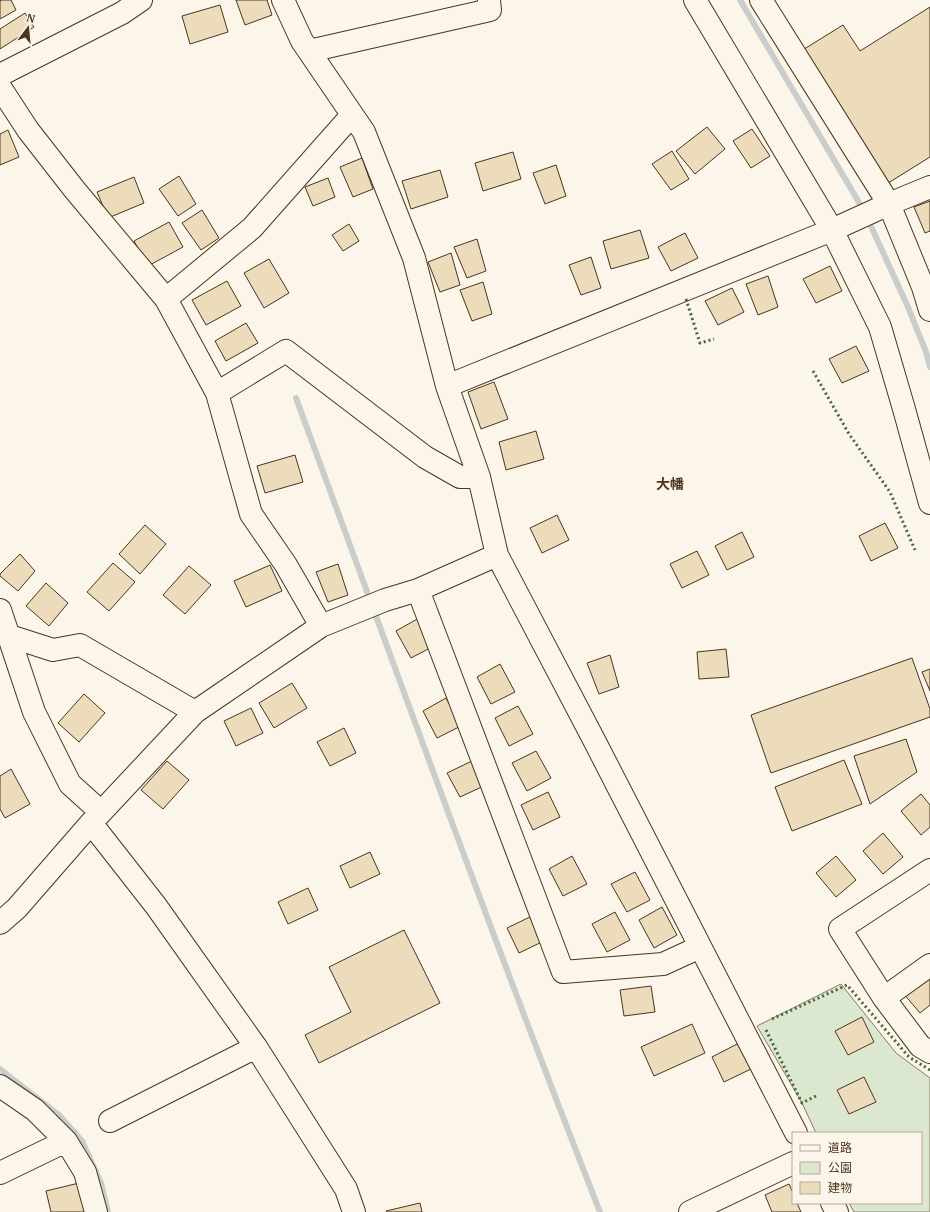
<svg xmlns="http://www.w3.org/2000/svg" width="930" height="1212" font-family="'PT Serif','Noto Sans JP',serif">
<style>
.green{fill:#dce7d0;stroke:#887966}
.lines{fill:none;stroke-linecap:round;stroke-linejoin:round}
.stream{stroke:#c9cecd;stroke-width:6}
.building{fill:#ecdcbc;stroke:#4a3520}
.minor-casing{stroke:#4a3520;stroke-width:24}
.minor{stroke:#fbf6e9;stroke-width:22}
.hedge{stroke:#436837;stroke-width:3;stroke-dasharray:2 3;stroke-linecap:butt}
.labels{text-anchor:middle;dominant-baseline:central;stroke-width:3;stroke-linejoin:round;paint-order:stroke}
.quarter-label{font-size:14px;font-weight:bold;fill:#4a3520;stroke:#fbf6e9}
</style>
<rect width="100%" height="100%" fill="#fbf6e9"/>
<path class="green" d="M841 984 896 1053 930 1078V1212H854L849 1203H921V1133H816L802 1103 757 1026Z"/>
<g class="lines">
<path class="stream" d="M740 0 864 211 908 307 926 352 930 367
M296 398C396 670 494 942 600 1212
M0 1069 59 1115 82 1141 101 1183 108 1212"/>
</g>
<path class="building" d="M2 0H11L16 10 0 19V1Z
M236 0H267L272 15 245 25Z
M220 5 228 32 190 44 182 16Z
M930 7V157L885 185 801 51 843 25 860 51Z
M25 13 34 27 0 49V29Z
M707 127 725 149 695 174 676 151Z
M752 129 770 156 751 168 733 141Z
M8 130 19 157 0 165V134Z
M672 151 689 179 671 190 652 164Z
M513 152 521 179 483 191 475 163Z
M362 158 373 189 353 197 340 167Z
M556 165 566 196 545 204 533 173Z
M440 170 448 197 411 209 402 181Z
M179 176 196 204 178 216 159 189Z
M134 177 144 203 108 218 97 192Z
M328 178 335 197 313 206 305 187Z
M930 201V231L925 233 914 207Z
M202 210 219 238 201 250 182 223Z
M169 222 183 247 148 266 134 241Z
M349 224 359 241 343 251 332 235Z
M640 230 649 258 611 269 603 241Z
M685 233 698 258 671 271 658 247Z
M477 239 486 271 467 278 454 247Z
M451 253 460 285 440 292 428 262Z
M591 257 601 288 581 295 569 265Z
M269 259 289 293 264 308 244 273Z
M830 266 842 291 816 303 803 279Z
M768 276 778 307 758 315 746 284Z
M227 281 241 306 206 325 192 300Z
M483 282 492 314 472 321 460 290Z
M732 288 744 312 718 325 705 301Z
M246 323 258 343 226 361 215 341Z
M856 346 869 371 842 383 829 359Z
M494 382 508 419 481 429 468 392Z
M536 431 544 459 506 470 499 442Z
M295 455 303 482 265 493 257 466Z
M557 515 569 540 542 553 530 528Z
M885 523 898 548 871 561 859 536Z
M145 525 166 544 140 574 119 554Z
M742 532 754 557 727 570 715 546Z
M697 551 709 575 682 588 670 564Z
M20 554 35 571 18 591 0 576V574Z
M113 563 135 582 109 611 87 592Z
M338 564 348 595 328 602 316 572Z
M270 565 282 591 246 607 234 581Z
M189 566 211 585 185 614 163 595Z
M46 583 68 603 49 626 26 606Z
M419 618 434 646 411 658 396 631Z
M726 649 729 677 699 679 697 652Z
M610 655 619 687 599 694 587 663Z
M912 658 930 709V717L771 773 751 715Z
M500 664 515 692 491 704 477 677Z
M930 669V691L922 672Z
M292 683 307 708 274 728 259 703Z
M84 694 105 713 79 742 58 723Z
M446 698 461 726 437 738 423 711Z
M518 706 533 734 509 746 495 718Z
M251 708 263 733 236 746 224 721Z
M344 728 356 753 330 766 317 742Z
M906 739 917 772 870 804 854 756Z
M536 751 551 778 527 791 512 763Z
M474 760 486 785 460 797 447 773Z
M844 760 862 804 792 831 775 787Z
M167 761 189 780 163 809 141 790Z
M11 769 30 804 5 818 0 809V776Z
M548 792 560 817 533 830 521 805Z
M921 794 930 805V827L921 835 901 811Z
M883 833 903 857 883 874 863 851Z
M370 852 380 874 350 888 340 866Z
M572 856 587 884 563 896 549 869Z
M836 856 856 880 836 897 816 873Z
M635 872 650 900 627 912 611 884Z
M308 888 318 910 288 924 278 902Z
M662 907 677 935 654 948 639 920Z
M615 912 630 940 607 952 592 924Z
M534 915 546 940 519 953 507 928Z
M404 930 440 1003 319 1063 305 1035 351 1012 329 967Z
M930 972V1005L920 1013 903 993Z
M651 986 655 1012 624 1016 620 990Z
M862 1017 874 1042 848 1055 835 1031Z
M692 1024 705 1053 654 1076 641 1047Z
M739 1043 751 1069 724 1082 712 1057Z
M864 1077 876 1102 849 1114 837 1090Z
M79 1183 86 1212H51L46 1191Z
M789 1184 793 1193V1203H797L801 1212H772L765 1195Z
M420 1203 422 1212H387L386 1211Z"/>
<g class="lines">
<g class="minor-casing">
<path id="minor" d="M283 0 302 41 364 132 414 258 447 386 479 477 497 555 593 738 796 1133
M695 0 832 230 880 327 904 409 930 503
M761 0 889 204 923 287 930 310
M309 51 490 10 489 0
M0 75 122 13 141 0
M0 87 28 130 74 189 166 299 217 393 251 514 286 565 321 626
M166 299 252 228 352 115
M447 386 832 230 889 204 930 187
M217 393 286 351 425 457 460 477H479
M418 590 563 972 663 964 700 947
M0 610 34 712 70 784 101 812
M0 633 53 650 80 645 195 712
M91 823 156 906 256 1047 346 1189 354 1212
M930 870 840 929 884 998 920 1046 930 1052
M0 923 17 908 91 823 195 712 321 626 385 600 418 590 497 555
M884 998 930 965
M0 1086 35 1110 66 1141 85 1172 96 1212
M110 1121 256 1047
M0 1173 66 1141
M832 1203 837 1212
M690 1212 793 1163"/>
</g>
<use href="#minor" class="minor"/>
<path class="hedge" d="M686 299 700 343 714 339
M813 371 849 434 890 492 915 550
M772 1019 847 985 909 1057 930 1070
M766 1030 802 1103 816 1096"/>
</g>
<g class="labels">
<g class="quarter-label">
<text x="670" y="483">大幡</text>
</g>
</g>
<rect x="792" y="1132" width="130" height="72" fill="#fbf6e9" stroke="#b4a999"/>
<rect x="800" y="1145" width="20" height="6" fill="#fbf6e9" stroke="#b4a999"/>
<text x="828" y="1152" font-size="12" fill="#4a3520">道路</text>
<rect x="800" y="1162" width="20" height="12" fill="#dce7d0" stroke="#b4a999"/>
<text x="828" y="1172" font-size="12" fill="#4a3520">公園</text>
<rect x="800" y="1182" width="20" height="12" fill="#ecdcbc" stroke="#b4a999"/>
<text x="828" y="1192" font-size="12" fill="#4a3520">建物</text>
<g transform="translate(28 28) rotate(16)" stroke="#fbf6e9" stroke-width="3" paint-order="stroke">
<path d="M0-3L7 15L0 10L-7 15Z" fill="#4a3520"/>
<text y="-6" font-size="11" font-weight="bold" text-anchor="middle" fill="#4a3520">N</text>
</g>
</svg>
